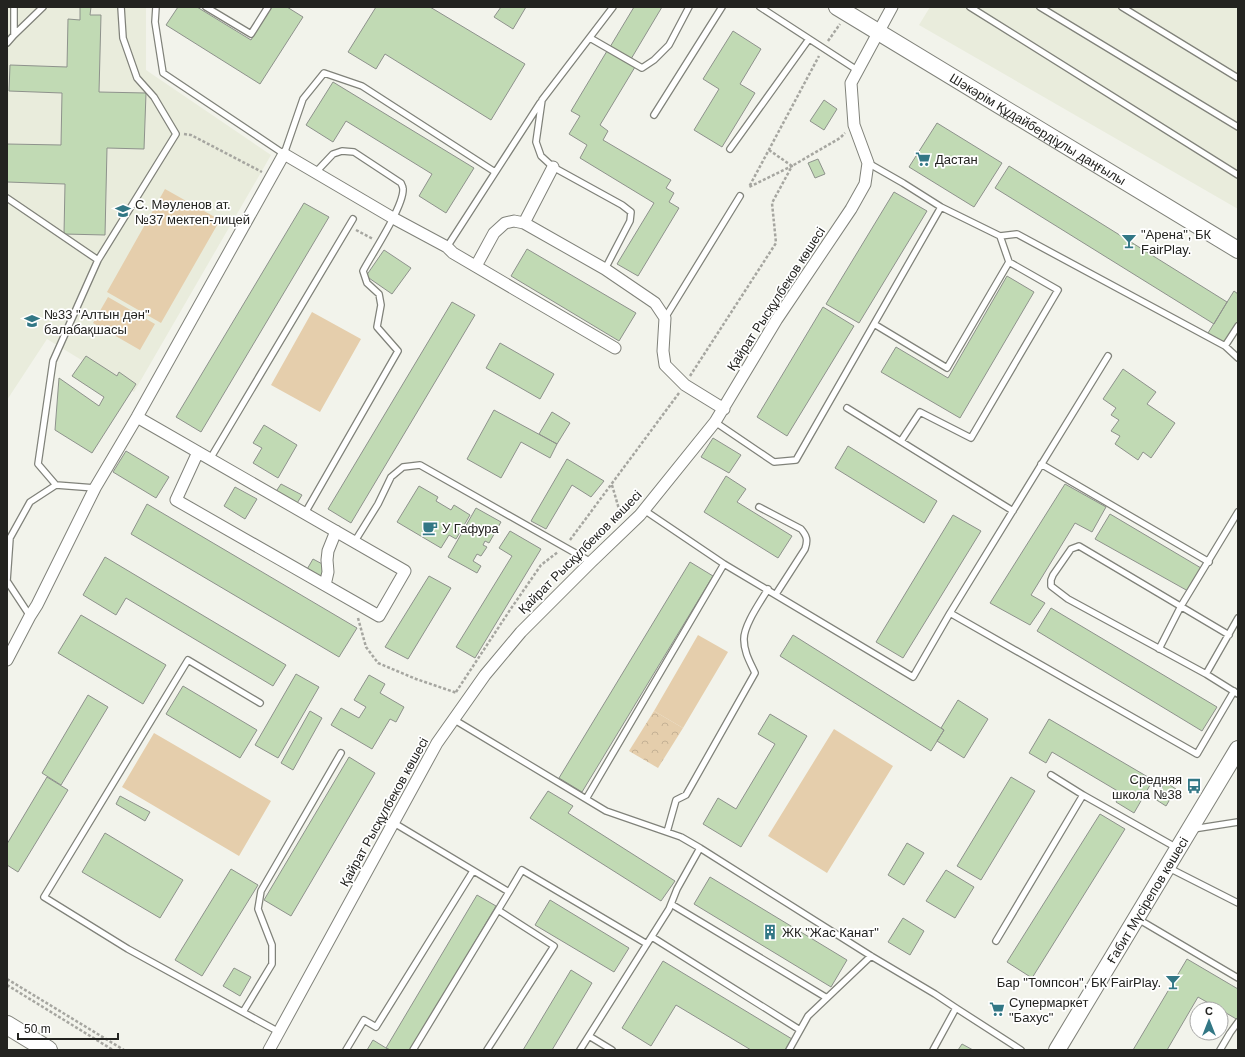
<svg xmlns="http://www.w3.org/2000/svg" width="1245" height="1057" font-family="Arial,sans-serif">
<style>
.built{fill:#e9ecdc}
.grass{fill:#e5ceac}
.forest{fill:url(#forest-crowns)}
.building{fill:#c1dab4;stroke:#8e928c}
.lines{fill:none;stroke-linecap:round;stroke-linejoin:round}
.lane-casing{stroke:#80827a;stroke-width:8}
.street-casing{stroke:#80827a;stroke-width:13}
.secondary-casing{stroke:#80827a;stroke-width:18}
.primary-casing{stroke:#80827a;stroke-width:20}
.path{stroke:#a6a6a0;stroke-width:2.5;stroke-dasharray:3 2;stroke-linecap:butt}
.lane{stroke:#fff;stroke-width:5.5}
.street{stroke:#fff;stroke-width:11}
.secondary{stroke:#fff;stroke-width:16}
.primary{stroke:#fff;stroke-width:18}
.labels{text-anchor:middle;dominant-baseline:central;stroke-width:3.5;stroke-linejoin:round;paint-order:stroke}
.street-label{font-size:13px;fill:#232320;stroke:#fff}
.poi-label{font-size:13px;fill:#232320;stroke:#fff;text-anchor:start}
</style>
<defs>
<pattern id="forest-crowns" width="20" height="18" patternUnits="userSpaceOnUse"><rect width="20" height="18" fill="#e5ceac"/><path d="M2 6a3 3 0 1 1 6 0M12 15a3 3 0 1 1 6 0" fill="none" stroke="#c4b194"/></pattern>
</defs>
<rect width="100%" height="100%" fill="#f2f3eb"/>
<path class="built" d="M7 7H146V70L271 155 134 392 47 339 7 400Z
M930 7H1238V209L919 25Z"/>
<path class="grass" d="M165 189 220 220 161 323 107 292Z
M108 297 155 324 140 350 93 323Z
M312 312 361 339 320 412 271 385Z
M698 635 728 652 683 728 654 711Z
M834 729 893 766 827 873 768 836Z
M154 733 271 801 239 856 122 787Z"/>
<path class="forest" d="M654 711 683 728 658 768 629 751Z"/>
<path class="building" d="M80 7H91L90 15H101L99 92 146 93 144 149 107 148 105 235 64 234 65 184 7 182V144L61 145 62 93 9 91 10 65 67 67 68 19 80 20Z
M178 7H197L251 40 271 7H287L303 17 260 84 166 25Z
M376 7H430L525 64 491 120 385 54 376 69 348 52Z
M501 7H526L513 29 494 17Z
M634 7H662L631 59 610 47Z
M733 31 761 49 740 84 755 93 722 147 694 130 719 89 703 79Z
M607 51 635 67 600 125 608 131 603 140 671 180 666 188 674 193 669 202 679 208 638 276 617 264 654 203 580 158 587 145 569 134 580 116 571 111Z
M333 82 474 168 446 213 419 196 432 174 346 121 333 142 306 125Z
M824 100 837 109 824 130 810 121Z
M937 123 1002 163 974 207 909 167Z
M818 159 825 174 815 178 808 163Z
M1009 166 1227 302 1214 324 995 188Z
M894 192 927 211 859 323 826 304Z
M304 203 329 217 201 432 176 417Z
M527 249 636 313 619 341 511 276Z
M384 250 411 268 392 294 366 276Z
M1007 276 1034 292 960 418 881 372 896 347 948 378Z
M1234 291 1238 294V323L1225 344 1208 333Z
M452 302 475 315 351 523 328 509Z
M823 307 854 326 787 436 757 417Z
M500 343 554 374 540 399 486 368Z
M86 356 117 376 119 372 136 384 92 453 55 430 59 378 99 406 104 397 72 376Z
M1123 369 1156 392 1147 404 1175 423 1151 458 1143 452 1138 460 1115 444 1120 436 1111 431 1119 420 1111 415 1116 408 1103 399Z
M494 410 557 444 550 458 521 442 501 478 467 459Z
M552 412 570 423 557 444 539 434Z
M264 425 297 445 278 478 253 463 262 448 253 443Z
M713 438 741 455 729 473 701 457Z
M848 446 937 501 924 523 835 468Z
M126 451 169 477 156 498 113 472Z
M567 459 604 481 591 497 572 485 546 529 531 521Z
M726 476 746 489 737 502 792 536 778 558 704 512Z
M281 484 302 495 296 505 275 493Z
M1065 484 1106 507 1092 532 1075 523 1031 595 1045 603 1030 625 990 603Z
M419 486 438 497 436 501 451 510 454 505 470 515 456 539 449 535 441 548 397 522Z
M235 487 257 499 245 519 224 506Z
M147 504 357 628 339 657 131 534Z
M476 508 501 522 489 543 485 541 483 545 487 547 481 556 477 554 473 561 481 566 477 573 448 557Z
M1110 514 1201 568 1188 591 1095 539Z
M953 515 981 531 903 658 876 642Z
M510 531 541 549 475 658 456 647 512 556 499 548Z
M105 557 286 665 273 686 126 598 116 615 83 595Z
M313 559 326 566 319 579 306 571Z
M690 562 713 576 582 792 559 778Z
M429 576 451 588 408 659 385 647Z
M1051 608 1217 707 1202 731 1037 631Z
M81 615 166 665 143 704 58 653Z
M793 635 944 730 931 751 780 656Z
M296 674 319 687 278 758 255 745Z
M369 675 385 684 380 693 404 707 396 722 390 719 372 749 331 725 341 708 359 718 366 707 354 700Z
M183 686 257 730 240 758 166 714Z
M88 695 108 707 61 785 42 773Z
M958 700 988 719 964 758 937 741 944 730 941 728Z
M310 711 322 718 293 770 281 763Z
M770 714 807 736 741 847 703 824 718 798 736 809 775 744 758 734Z
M1049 719 1153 780 1134 813 1116 802 1121 793 1052 752 1046 763 1029 753Z
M349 757 375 773 291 916 264 900Z
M47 777 68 790 18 872 7 865V844Z
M1011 777 1035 791 981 880 957 866Z
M1165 782 1176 789 1166 806 1155 799Z
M548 791 573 806 568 813 675 881 661 901 530 818Z
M120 796 150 812 145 821 116 804Z
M1100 814 1125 829 1032 978 1007 962Z
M105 833 183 880 160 918 82 872Z
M907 843 924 853 904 885 888 875Z
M231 869 258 885 202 976 175 960Z
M946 870 974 887 955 918 926 901Z
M710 877 847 960 831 987 694 904Z
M477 895 496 906 411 1050H390L386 1048Z
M550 900 629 948 614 972 535 925Z
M903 918 924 931 910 955 888 942Z
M1187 959 1238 989V1020L1221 1010V1009H1219L1198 997 1167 1050H1133Z
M663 961 792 1039 785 1050H751L676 1005 651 1046 622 1028Z
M234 968 251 977 240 996 223 986Z
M571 970 592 983 552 1050H523Z
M373 1040 386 1048 390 1050H367Z
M962 1044 973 1050H958Z"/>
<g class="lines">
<g class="lane-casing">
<path id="lane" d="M156 7 155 22 163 73 284 154 303 99 324 73 362 86 495 172
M206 7 251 34 268 7
M760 7 857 70
M970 7 1238 175
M1040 7 1238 127
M1122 7 1238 78
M14 35 43 7
M590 38 642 68 654 60 669 45 689 7
M7 43 14 35V7
M654 115 722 7
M730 149 809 39
M868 163 903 183 941 207 1000 236 1017 234 1225 346 1238 358
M7 198 98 260
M447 247 540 103
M605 269 630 221 631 212 622 205 553 167 541 156 536 142 542 100 613 7
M665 318 740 196
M874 324 947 368 1009 262
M1225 346 1238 326
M1108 356 950 613 1197 754 1234 691
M847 408 1013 511
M715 422 774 462 796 460 941 207
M901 441 920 412 971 438 1058 290 1009 262 1000 236
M210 459 353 219
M1041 464 1209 562
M56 485 38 464 53 361 98 260 176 134 154 97 137 78 123 38 121 7
M759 507 801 529C807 536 808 540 805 549L776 594
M644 510 724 564 913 677 950 613
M305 513 398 351 377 327 381 305 379 294 367 283 363 271C372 254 404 206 403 189 403 187 402 185 401 183L354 152 342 151 333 154 316 172
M355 541 378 504 391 477 403 467 420 465 591 562
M30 616 7 581 10 538 30 502 56 485 95 488
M1238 618 1206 674 1238 694
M1159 649 1181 606 1238 512
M1206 674 1068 599 1051 586V580L1053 575 1071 549 1079 546 1229 635
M260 703 188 660 44 897 128 949 279 1032
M453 719 606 811 681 837 700 848 871 956 935 994 956 1008 1021 1050
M1051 775 1083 795
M586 799 724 564
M394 823 509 892 522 870 647 944
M1193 829 1238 822
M667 832 676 800 686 795 755 673C750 662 744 652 744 640 743 626 761 601 768 589
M1169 868 1238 903
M671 904 827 998
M1138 919 1238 978
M652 937 800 1030
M996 941 1083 795 1177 848
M243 1012 272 964V945L258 909 261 891 341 753
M589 1036 612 1050
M346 1050 364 1020 376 1027 473 871
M413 1050 509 892
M487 1050 554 946 498 910
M580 1050 669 909 677 889 700 848
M789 1050 808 1016 871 956
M933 1050 956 1008
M1220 1050 1230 1033 1238 1022"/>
</g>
<g class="street-casing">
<path id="street" d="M524 223 553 167
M476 266 494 233 505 223 514 221 524 223 605 269 655 303 665 318 663 351 665 365 685 385 724 409
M137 417 405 571 379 616 176 500 198 452
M325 585 328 572 327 560 328 551 336 531
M7 660 30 616 37 605 95 488 137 417 284 154 393 218 447 247 453 253 615 348
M269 1050 437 743 485 675 521 632 591 562 640 515 715 422 777 319 851 209 865 184 868 163 854 125 851 83 892 7"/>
</g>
<g class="secondary-casing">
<g id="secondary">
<path id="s1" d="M837 7 1238 250"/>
<path id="s2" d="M1057 1050 1238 749"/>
</g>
</g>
<g class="primary-casing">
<path id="primary" d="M7 1025 48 1050"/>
</g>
<path class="path" d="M828 41 840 24
M184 134 191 135 262 172
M769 150 792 166 840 138 845 133
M356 230 373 239
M690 376 776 243 772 203 792 166 749 187 819 56
M612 485 621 516
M570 540 679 393
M358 618 366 647 378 663 416 679 457 693
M456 692 510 610 541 565 558 552
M7 979 124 1050
M7 985 113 1050"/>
<use href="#lane" class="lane"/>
<use href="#street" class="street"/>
<use href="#secondary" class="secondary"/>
<use href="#primary" class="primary"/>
</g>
<defs>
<g id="supermarket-bare" transform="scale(1.2)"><path d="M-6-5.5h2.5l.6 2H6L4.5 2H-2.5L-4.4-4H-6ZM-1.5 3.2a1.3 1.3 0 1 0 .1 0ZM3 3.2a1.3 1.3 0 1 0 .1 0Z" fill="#327785" stroke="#fff" stroke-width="2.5" paint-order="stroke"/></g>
<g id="school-bare" transform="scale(1.2)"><path d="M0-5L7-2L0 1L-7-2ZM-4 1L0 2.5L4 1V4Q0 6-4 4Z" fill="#327785" stroke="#fff" stroke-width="2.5" paint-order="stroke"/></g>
<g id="bar-bare" transform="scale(1.2)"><path d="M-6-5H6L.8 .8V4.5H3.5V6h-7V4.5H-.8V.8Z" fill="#327785" stroke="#fff" stroke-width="2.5" paint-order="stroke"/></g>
<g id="cafe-bare" transform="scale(1.2)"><path d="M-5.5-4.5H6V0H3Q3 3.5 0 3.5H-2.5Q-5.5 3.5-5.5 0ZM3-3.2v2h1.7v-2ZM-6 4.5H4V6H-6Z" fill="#327785" stroke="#fff" stroke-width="2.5" paint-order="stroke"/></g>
<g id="bus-bare" transform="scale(1.2)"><path d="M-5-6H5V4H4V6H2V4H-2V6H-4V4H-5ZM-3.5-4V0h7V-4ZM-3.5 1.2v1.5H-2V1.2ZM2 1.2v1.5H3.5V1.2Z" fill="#327785" stroke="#fff" stroke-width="2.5" paint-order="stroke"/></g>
<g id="building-bare" transform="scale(1.2)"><path d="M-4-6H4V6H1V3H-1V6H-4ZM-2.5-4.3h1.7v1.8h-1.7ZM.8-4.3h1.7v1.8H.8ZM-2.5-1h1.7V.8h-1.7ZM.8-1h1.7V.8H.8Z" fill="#327785" stroke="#fff" stroke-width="2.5" paint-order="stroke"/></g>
</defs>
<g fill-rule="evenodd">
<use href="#supermarket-bare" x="923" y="159"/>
<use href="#school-bare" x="123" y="211"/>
<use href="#bar-bare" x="1129" y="241"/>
<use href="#school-bare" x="32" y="321"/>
<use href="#cafe-bare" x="430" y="528"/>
<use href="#bus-bare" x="1194" y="786"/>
<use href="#building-bare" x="770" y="932"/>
<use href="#bar-bare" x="1173" y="982"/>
<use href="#supermarket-bare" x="997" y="1009"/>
</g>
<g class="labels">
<g class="street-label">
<text stroke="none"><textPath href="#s1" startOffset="235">Шәкәрім Құдайбердіұлы даңғылы</textPath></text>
<text transform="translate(776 299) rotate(-57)">Қайрат Рысқұлбеков көшесі</text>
<text transform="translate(580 552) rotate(-45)">Қайрат Рысқұлбеков көшесі</text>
<text transform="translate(384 812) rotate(-61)">Қайрат Рысқұлбеков көшесі</text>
<text stroke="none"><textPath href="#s2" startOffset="175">Ғабит Мүсірепов көшесі</textPath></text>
</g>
<g class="poi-label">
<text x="935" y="159">Дастан</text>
<text x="135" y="204">С. Мәуленов ат.<tspan x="135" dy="15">№37 мектеп-лицей</tspan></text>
<text x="1141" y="234">"Арена", БК<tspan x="1141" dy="15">FairPlay.</tspan></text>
<text x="44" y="314">№33 "Алтын дән"<tspan x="44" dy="15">балабақшасы</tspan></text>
<text x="442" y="528">У Гафура</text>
<text x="1182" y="779" text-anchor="end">Средняя<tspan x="1182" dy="15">школа №38</tspan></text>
<text x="782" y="932">ЖК "Жас Канат"</text>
<text x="1161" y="982" text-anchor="end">Бар "Томпсон", БК FairPlay.</text>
<text x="1009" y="1002">Супермаркет<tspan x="1009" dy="15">"Бахус"</tspan></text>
</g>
</g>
<rect width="1245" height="1057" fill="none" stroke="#232320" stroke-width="16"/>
<g transform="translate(1209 1021)"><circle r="19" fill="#ffffff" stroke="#a7a7a6"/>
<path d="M0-3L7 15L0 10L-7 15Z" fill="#327785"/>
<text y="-6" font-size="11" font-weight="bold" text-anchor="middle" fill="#232320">С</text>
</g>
<path d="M18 1033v6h100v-6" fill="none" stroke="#232320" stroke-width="2"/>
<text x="24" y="1033" font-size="12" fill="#232320" stroke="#ffffff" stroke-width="3" paint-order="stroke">50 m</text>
</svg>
